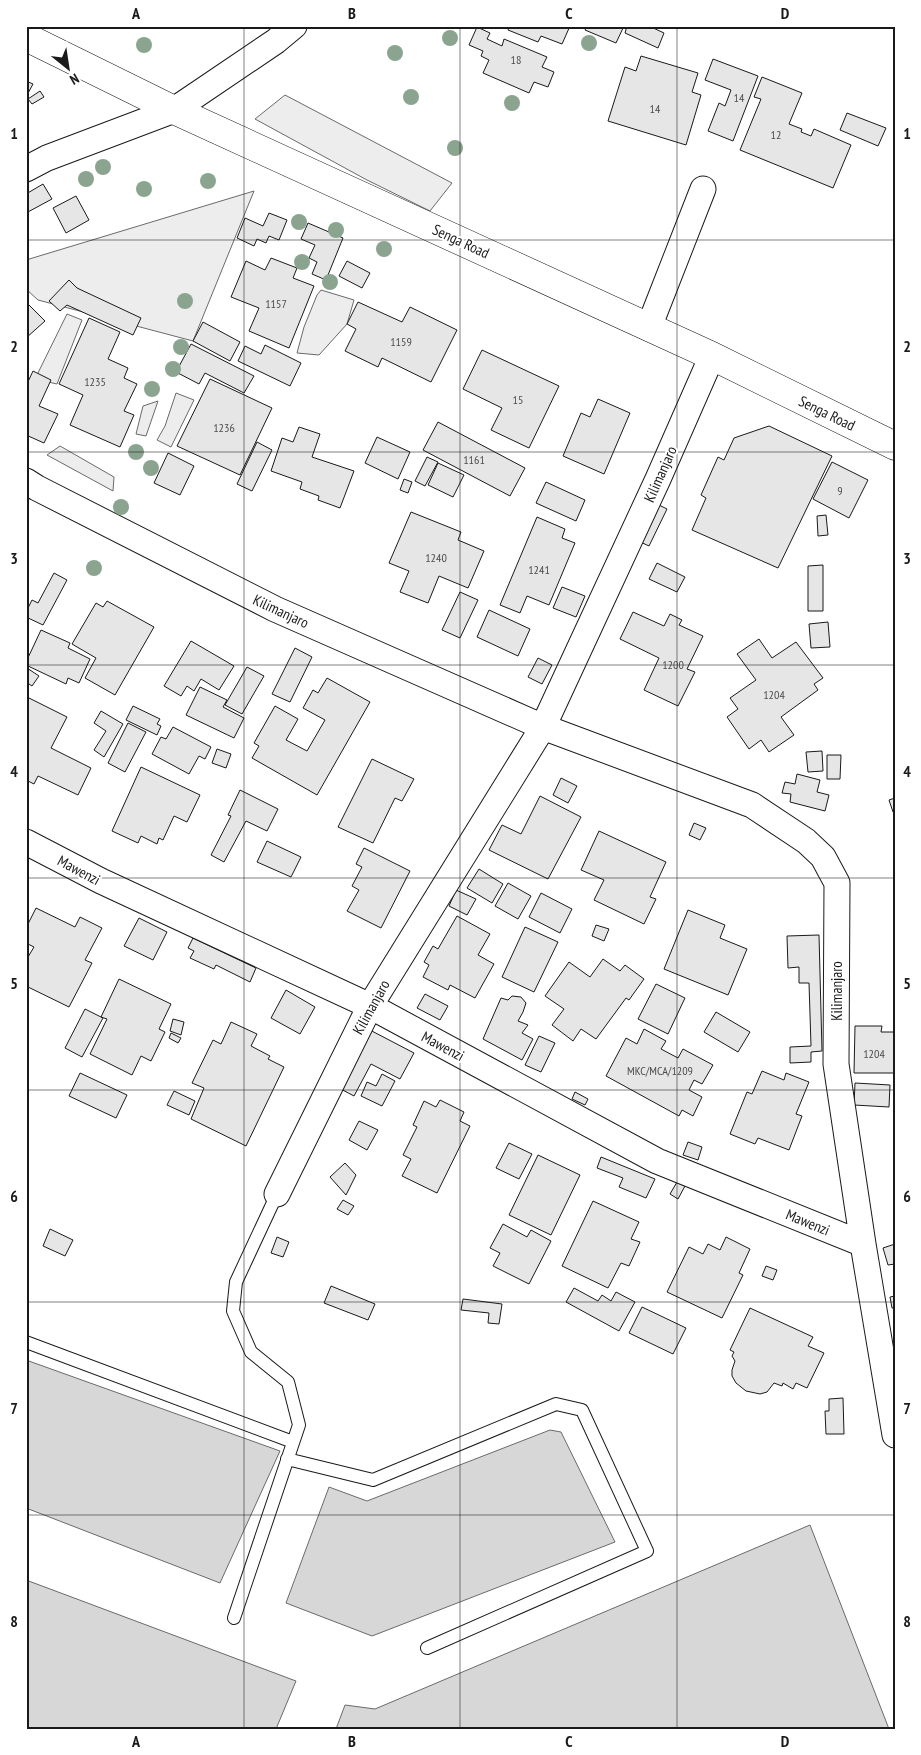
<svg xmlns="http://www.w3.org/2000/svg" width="921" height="1755" font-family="'PT Sans Narrow',sans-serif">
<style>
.built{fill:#ededed;stroke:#6a6a6a}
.water{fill:#d7d7d7;stroke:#6a6a6a}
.building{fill:#e6e6e6;stroke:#1a1a1a}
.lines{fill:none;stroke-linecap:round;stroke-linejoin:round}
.service-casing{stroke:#1a1a1a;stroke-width:14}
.minor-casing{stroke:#1a1a1a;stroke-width:27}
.tertiary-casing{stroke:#1a1a1a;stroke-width:29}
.service{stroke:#fff;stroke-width:12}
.minor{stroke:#fff;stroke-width:25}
.tertiary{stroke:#fff;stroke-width:28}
.tree{fill:#8aa48f}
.grid{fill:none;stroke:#1a1a1a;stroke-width:1;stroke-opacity:0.55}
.labels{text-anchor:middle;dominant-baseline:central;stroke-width:4;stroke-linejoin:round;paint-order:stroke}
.number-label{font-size:12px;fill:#4d4d4d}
.street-label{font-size:15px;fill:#1a1a1a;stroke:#fff}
.neatline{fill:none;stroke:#1a1a1a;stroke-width:2}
.grid-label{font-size:16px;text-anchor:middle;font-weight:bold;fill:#1a1a1a}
</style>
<rect width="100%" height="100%" fill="#fff"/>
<path class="built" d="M285 95 452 183 430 211 367 180 255 119Z
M254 191 193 341 38 300 26 289V260Z
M321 290 354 300 347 324 319 355 297 353 304 327 317 295Z
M67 314 82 320 57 384 35 379Z
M176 393 194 400 171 447 157 440 165 426Z
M158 401 146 436 136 434 143 406Z
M60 446 114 477 113 491 47 455Z"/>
<path class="water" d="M26 1360 280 1451 220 1583 26 1508Z
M550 1430 561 1432 615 1542 372 1636 286 1603 329 1487 367 1501Z
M810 1525 889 1729H336L345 1705 375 1709Z
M26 1580 296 1681 276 1729H26Z"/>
<path class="building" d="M509 26H570L562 44 541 36 538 42 508 30Z
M587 26H624L616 43 585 30Z
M627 26H649L664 33 658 48 625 33Z
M477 27 490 33 487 39 502 46 504 39 547 57 542 67 554 72 548 87 534 82 529 93 483 73 489 60 481 56 483 51 469 45Z
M641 56 698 73 692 92 701 95 686 145 608 121 625 67 636 71Z
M713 59 758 76 733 141 708 131 719 103 725 106 731 90 705 80Z
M762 77 802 93 789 124 802 129 801 132 811 136 814 129 851 145 833 188 740 150 761 99 754 97Z
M26 81 33 84 26 97Z
M40 91 44 97 32 104 28 99Z
M847 113 886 128 878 146 840 130Z
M43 184 52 199 26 213V194Z
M76 196 89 220 66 233 53 208Z
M269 213 287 220 279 240 269 236 266 243 257 239 254 246 237 238 245 218 263 226Z
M308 223 343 238 326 280 312 274 317 262 309 258 315 245 301 239Z
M271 258 297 268 293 278 314 286 289 348 249 331 259 308 231 297 246 261 265 270Z
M347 261 370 273 362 288 339 276Z
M69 280 77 288 141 318 133 335 67 305 60 311 49 301Z
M26 302 45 321 26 338Z
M358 302 402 322 410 307 457 330 431 382 382 358 378 367 345 351 356 329 347 324Z
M89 318 120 332 108 359 128 368 124 378 137 384 124 411 134 415 120 447 70 425 83 395 59 384Z
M203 322 240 342 230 361 193 341Z
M191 344 254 376 244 393 205 373 199 384 176 372Z
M265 345 301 363 290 386 238 361 245 346 261 354Z
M482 350 559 386 529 448 491 430 502 408 463 389Z
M33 371 51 380 39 406 58 414 44 443 26 435V386Z
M210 379 272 408 240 475 177 446Z
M598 399 630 413 604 474 563 456 581 413 590 417Z
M438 422 525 468 510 496 423 450Z
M769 426 832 456 778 568 692 530 706 498 701 495 718 457 724 460 734 438Z
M299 427 320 434 312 457 354 471 340 508 318 500 319 496 300 489 302 482 271 471 282 438 293 442Z
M377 437 410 452 398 479 365 463Z
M257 442 272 450 252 491 237 484Z
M168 453 194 466 180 495 154 483Z
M427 457 438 462 425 486 415 481Z
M832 462 868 480 849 518 813 499Z
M438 463 464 475 453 497 428 485Z
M404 479 412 482 408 493 400 490Z
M546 482 585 500 576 521 536 503Z
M653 502 667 509 649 546 634 539Z
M411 512 461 532 458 540 484 551 468 588 439 576 428 603 400 592 409 571 389 563Z
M826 515 828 535 818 536 817 516Z
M537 517 565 529 562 538 575 543 549 605 527 596 520 613 500 605Z
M657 563 685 577 677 592 649 579Z
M823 565V611H808V566Z
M54 573 67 580 43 625 26 617V612L32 600 38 603Z
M562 587 585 596 576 617 553 608Z
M460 592 478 600 460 638 442 630Z
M107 601 154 627 115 695 85 678 96 658 72 644 96 603 103 607Z
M489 610 530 629 518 656 477 637Z
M633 612 664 626 670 614 682 620 679 625 703 636 687 669 695 672 678 706 644 690 659 658 620 639Z
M828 622 830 647 811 648 809 624Z
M41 630 70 643 68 648 90 659 79 683 68 678 66 684 26 665V662Z
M759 639 772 658 796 642 823 678 814 684 818 690 781 717 794 735 769 752 761 740 749 749 727 717 738 709 730 698 756 680 737 654Z
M191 641 234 666 219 690 201 679 194 691 187 686 181 696 164 686Z
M295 648 312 657 290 702 272 694Z
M538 658 552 665 542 684 528 677Z
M247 667 264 676 242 714 225 705Z
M27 668 39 676 32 686 26 682Z
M327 678 370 702 317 795 252 758 259 746 254 743 275 706 298 719 286 740 307 751 325 720 303 708 313 690 318 693Z
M200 687 227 700 223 707 244 718 234 738 186 715Z
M29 698 67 717 51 748 91 768 78 795 38 776 34 784 26 780V704Z
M133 706 160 719 157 724 161 726 157 735 126 720Z
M101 711 123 724 104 757 94 750 106 731 94 723Z
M128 723 146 732 125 772 108 763Z
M173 727 211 747 205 759 199 756 189 774 152 754 161 737 166 739Z
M217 749 231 754 226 768 212 763Z
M822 751 823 771 808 772 806 752Z
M827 755H841L840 779H827Z
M372 759 414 779 402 801 395 798 373 843 338 827Z
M141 767 200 795 187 822 174 816 163 840 159 838 157 844 141 836 138 843 112 831Z
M797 774 820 780 817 792 829 795 825 811 790 802 791 794 782 793 785 782 795 784Z
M561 778 577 786 568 803 553 795Z
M240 790 278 809 267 831 246 821 224 862 211 855 231 816 228 815Z
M540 796 581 817 548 879 489 850 502 825 521 834Z
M895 798V812H893L889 800Z
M694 823 706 828 700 840 689 835Z
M599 831 666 862 650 897 656 899 644 924 594 900 604 880 581 870Z
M267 841 301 857 291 877 257 862Z
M364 848 410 871 381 928 347 911 359 890 352 886 362 867 356 864Z
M479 869 503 884 492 903 467 888Z
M508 883 531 896 518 919 495 906Z
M456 890 476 899 467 915 449 906Z
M541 893 572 909 560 933 529 917Z
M36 908 75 927 80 917 102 928 85 960 92 963 69 1007 26 986V956L28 957 34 947 26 943V928Z
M688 910 725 925 720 938 747 949 728 995 664 969Z
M457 916 490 934 478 955 494 964 475 998 450 985 448 990 423 977 429 965 424 962 433 946 438 949Z
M139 918 167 932 153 960 124 946Z
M596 925 609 929 604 941 592 936Z
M525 927 558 942 534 992 502 977Z
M819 935 822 1051 811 1052V1062L790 1063V1047L811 1046 809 983H799V967L788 968 787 936Z
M193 938 256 968 250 982 216 965 214 969 190 958 194 951 188 948Z
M603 959 620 971 625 965 644 979 629 1000 626 998 596 1039 581 1029 573 1041 552 1025 564 1009 545 996 569 962 590 977Z
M119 979 171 1004 159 1029 165 1032 151 1061 141 1056 132 1075 90 1054 107 1019 101 1017Z
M656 984 685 998 668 1034 638 1019Z
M286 990 315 1007 300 1034 271 1018Z
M425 994 448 1006 440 1020 417 1008Z
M512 996 521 997 526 1003 523 1012 518 1021 528 1025 522 1033 533 1039 522 1060 483 1039 501 998 508 1000Z
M85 1009 103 1018 82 1057 65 1048Z
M716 1012 750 1032 738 1052 704 1032Z
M173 1019 184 1022 181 1035 170 1031Z
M231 1022 257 1034 251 1046 270 1056 268 1059 284 1067 246 1146 191 1119 204 1088 192 1083 213 1040 221 1044Z
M855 1026H882L881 1032H895V1073H854Z
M368 1029 414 1053 400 1079 371 1064 354 1096 337 1087Z
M644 1029 666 1041 661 1049 678 1058 683 1049 713 1065 702 1084 694 1080 689 1090 702 1097 693 1116 682 1110 679 1116 606 1076 626 1038 637 1044Z
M171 1033 181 1038 178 1043 169 1038Z
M539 1036 555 1043 541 1072 525 1065Z
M762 1071 784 1080 786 1073 809 1082 796 1114 802 1116 789 1150 758 1138 755 1144 730 1134 747 1092 752 1094Z
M80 1073 127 1095 116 1118 69 1096Z
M382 1074 395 1081 382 1106 361 1096 367 1082 376 1086Z
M855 1083 890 1085 889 1107 854 1105Z
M174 1091 195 1101 189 1115 167 1105Z
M575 1092 588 1099 585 1105 572 1099Z
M440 1100 464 1112 460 1121 470 1126 437 1193 402 1176 411 1159 403 1155 417 1127 413 1125 424 1101 436 1107Z
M359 1121 378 1130 367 1150 349 1140Z
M688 1142 702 1147 698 1160 683 1155Z
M509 1143 532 1154 519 1179 496 1168Z
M538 1155 580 1175 551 1235 509 1215Z
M601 1157 655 1179 646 1198 619 1187 623 1178 597 1168Z
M345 1163 356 1175 346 1195 330 1177Z
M677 1182 685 1186 678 1199 670 1194Z
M343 1200 354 1206 348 1215 337 1209Z
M593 1201 639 1222 631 1239 640 1242 629 1266 621 1263 608 1288 562 1266Z
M503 1224 527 1237 531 1230 551 1241 529 1284 493 1266 500 1253 490 1248Z
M50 1229 73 1240 65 1256 43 1246Z
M277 1237 289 1242 283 1257 271 1253Z
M726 1237 750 1249 739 1273 743 1275 722 1318 667 1292 689 1247 703 1254 708 1244 720 1250Z
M895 1244V1264L888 1265 883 1248Z
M766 1266 777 1270 773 1280 762 1276Z
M331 1286 375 1304 368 1320 324 1303Z
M574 1288 598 1301 602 1295 611 1301 616 1292 635 1302 619 1331 566 1302Z
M895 1296V1308H892L890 1297Z
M463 1299 502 1304 499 1324 488 1323 489 1313 461 1310Z
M642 1307 686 1328 673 1354 629 1333Z
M750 1308 813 1337 808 1346 824 1353 807 1388 796 1383 793 1389 783 1383 782 1386 774 1383 767 1392 760 1394 746 1391 736 1383 732 1376V1370L735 1361 732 1356 734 1352 730 1350Z
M843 1398 844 1434H826L825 1411H829V1399Z"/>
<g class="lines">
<g class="service-casing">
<path id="service" d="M26 1342 293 1442
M287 1459 373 1480 556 1404 582 1410 647 1551 427 1648
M234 1618 299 1425 288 1382 251 1352 233 1311 236 1282 277 1194"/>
</g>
<g class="minor-casing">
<path id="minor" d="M26 169 47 158 174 110 276 41 294 26
M649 327 703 189
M26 481 37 488 275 609 543 727 752 805 806 841 823 857 837 883 836 1064 863 1244 895 1435
M26 842 101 881 370 1006 657 1161 863 1244
M277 1194 370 1006 543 727 658 479 712 356"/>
</g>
<g class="tertiary-casing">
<path id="tertiary" d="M26 37 174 110 712 356 895 446"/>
</g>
<use href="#service" class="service"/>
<use href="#minor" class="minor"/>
<use href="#tertiary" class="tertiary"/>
</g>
<g class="tree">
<circle cx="450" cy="38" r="8"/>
<circle cx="589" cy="43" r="8"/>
<circle cx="144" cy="45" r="8"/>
<circle cx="395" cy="53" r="8"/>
<circle cx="411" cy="97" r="8"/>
<circle cx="512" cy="103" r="8"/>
<circle cx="455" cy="148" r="8"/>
<circle cx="103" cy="167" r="8"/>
<circle cx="86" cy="179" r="8"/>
<circle cx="208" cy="181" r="8"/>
<circle cx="144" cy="189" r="8"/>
<circle cx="299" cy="222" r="8"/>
<circle cx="336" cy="230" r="8"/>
<circle cx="384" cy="249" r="8"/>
<circle cx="302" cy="262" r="8"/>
<circle cx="330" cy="282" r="8"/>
<circle cx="185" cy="301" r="8"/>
<circle cx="181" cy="347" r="8"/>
<circle cx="173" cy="369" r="8"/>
<circle cx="152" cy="389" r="8"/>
<circle cx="136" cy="452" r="8"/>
<circle cx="151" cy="468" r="8"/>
<circle cx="121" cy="507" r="8"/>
<circle cx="94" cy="568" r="8"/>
</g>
<path class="grid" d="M244 26V1729M460 26V1729M677 26V1729M26 240H895M26 452H895M26 665H895M26 878H895M26 1090H895M26 1302H895M26 1515H895"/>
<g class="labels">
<g class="number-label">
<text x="516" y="59">18</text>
<text x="739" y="97">14</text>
<text x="655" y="108">14</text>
<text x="776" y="134">12</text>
<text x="276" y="303">1157</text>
<text x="401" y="341">1159</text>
<text x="95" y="381">1235</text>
<text x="518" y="399">15</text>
<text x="224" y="427">1236</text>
<text x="474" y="459">1161</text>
<text x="840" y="490">9</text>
<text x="436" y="557">1240</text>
<text x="539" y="569">1241</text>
<text x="673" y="664">1200</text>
<text x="774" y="694">1204</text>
<text x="874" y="1053">1204</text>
<text x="660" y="1070">MKC/MCA/1209</text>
</g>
<g class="street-label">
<text transform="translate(461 241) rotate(25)">Senga Road</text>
<text transform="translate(827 413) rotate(26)">Senga Road</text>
<text transform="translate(660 474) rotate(-66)">Kilimanjaro</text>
<text transform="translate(281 611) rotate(25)">Kilimanjaro</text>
<text transform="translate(79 870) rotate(28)">Mawenzi</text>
<text transform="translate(836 991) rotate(-90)">Kilimanjaro</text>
<text transform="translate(371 1007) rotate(-61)">Kilimanjaro</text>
<text transform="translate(443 1046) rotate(28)">Mawenzi</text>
<text transform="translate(808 1222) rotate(22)">Mawenzi</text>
</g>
</g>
<rect width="921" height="1755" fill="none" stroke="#ffffff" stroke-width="55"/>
<g transform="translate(68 68) rotate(150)" stroke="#ffffff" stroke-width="4" paint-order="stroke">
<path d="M0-4L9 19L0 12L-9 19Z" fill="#1a1a1a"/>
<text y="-8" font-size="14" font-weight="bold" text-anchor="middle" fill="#1a1a1a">N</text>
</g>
<rect x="28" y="28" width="866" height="1700" class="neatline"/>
<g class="grid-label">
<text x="136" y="19">A</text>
<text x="352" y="19">B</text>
<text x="569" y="19">C</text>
<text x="785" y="19">D</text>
<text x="14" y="139">1</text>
<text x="907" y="139">1</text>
<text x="14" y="352">2</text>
<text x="907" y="352">2</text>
<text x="14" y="564">3</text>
<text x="907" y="564">3</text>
<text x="14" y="777">4</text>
<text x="907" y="777">4</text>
<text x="14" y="989">5</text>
<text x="907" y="989">5</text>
<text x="14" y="1202">6</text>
<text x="907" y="1202">6</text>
<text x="14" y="1414">7</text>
<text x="907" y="1414">7</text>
<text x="14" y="1627">8</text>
<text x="907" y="1627">8</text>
<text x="136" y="1747">A</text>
<text x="352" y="1747">B</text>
<text x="569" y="1747">C</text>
<text x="785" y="1747">D</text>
</g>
</svg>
